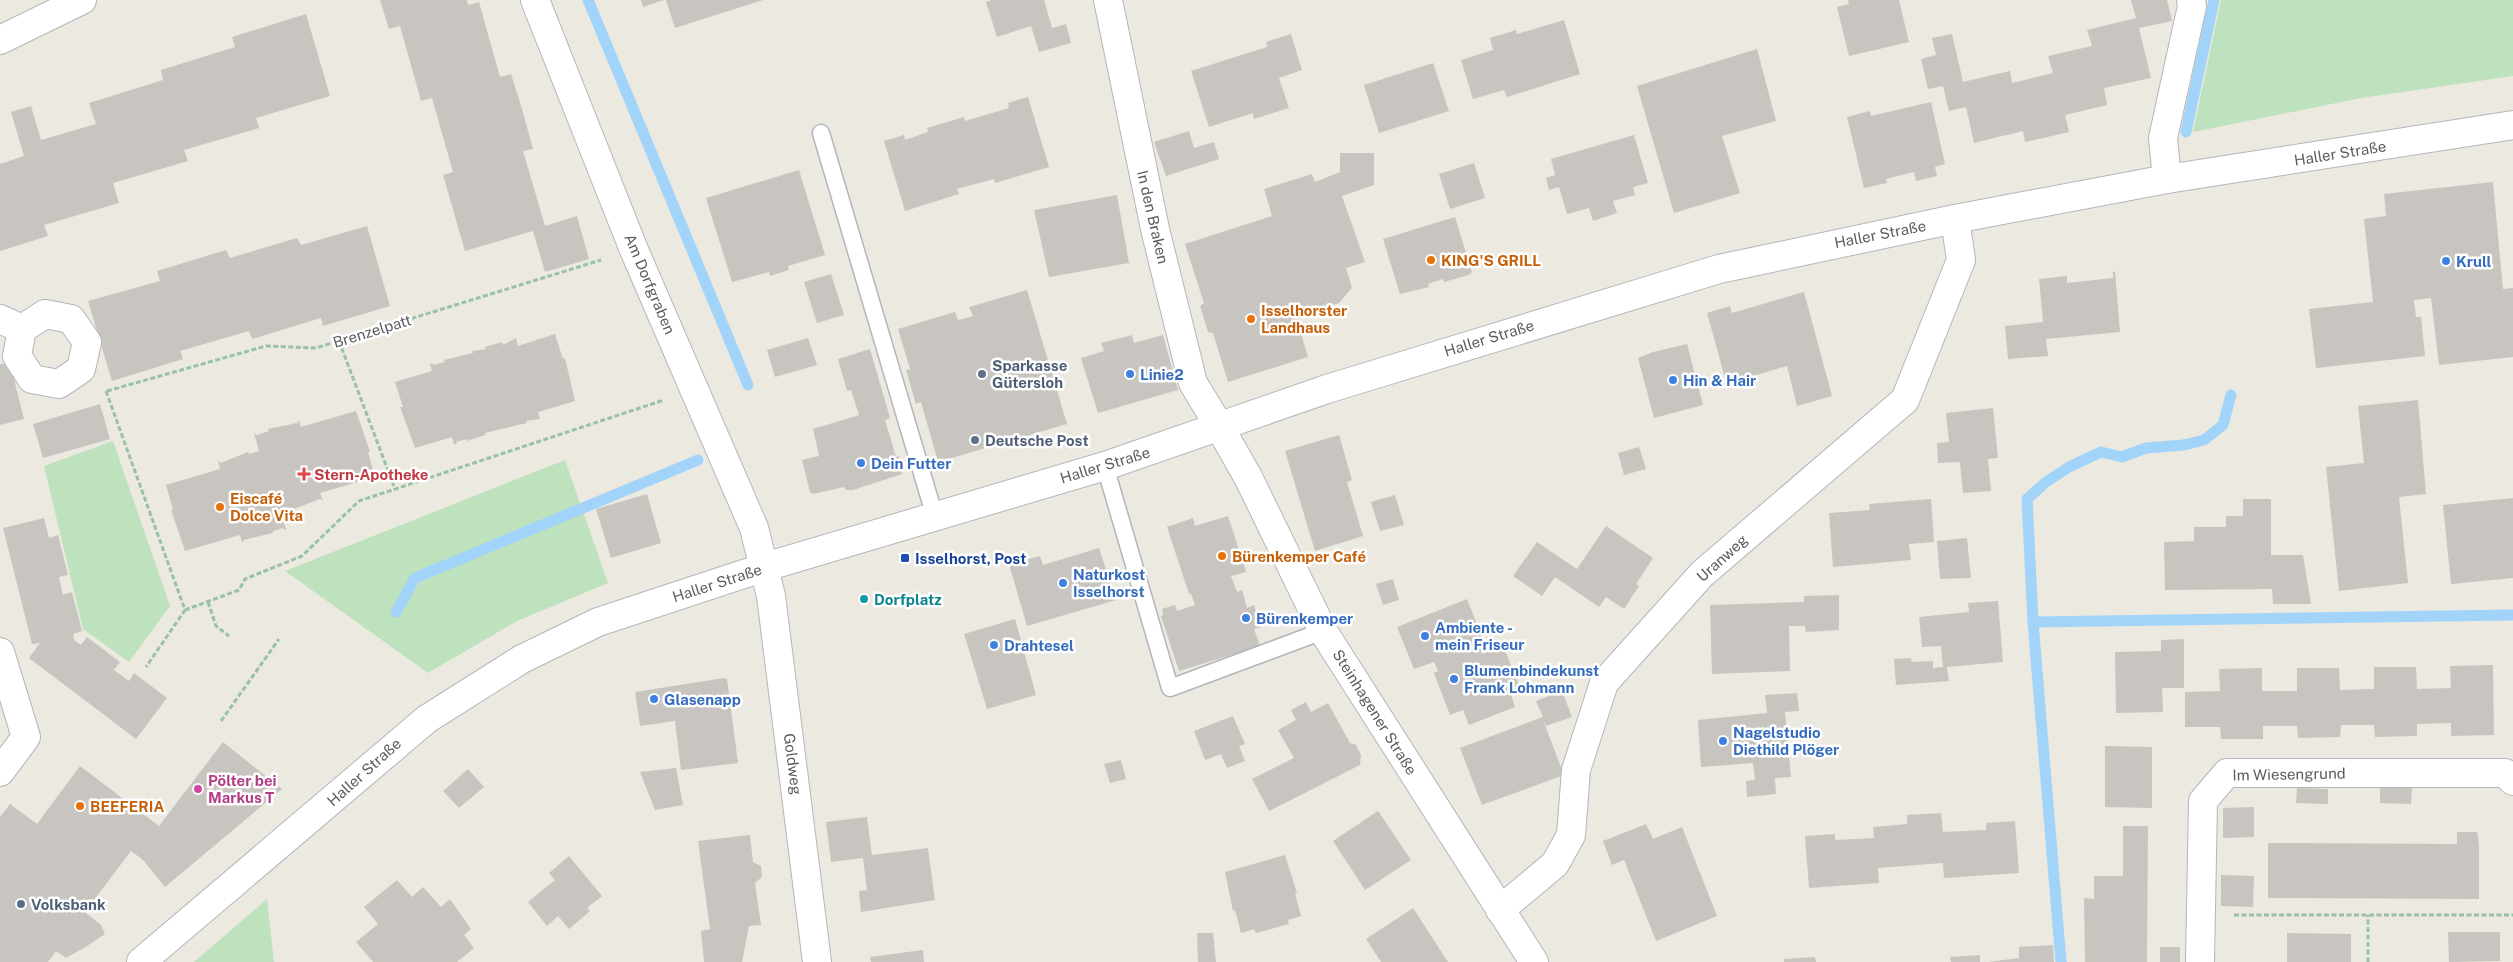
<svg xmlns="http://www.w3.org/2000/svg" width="2513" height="962" font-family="'Public Sans',sans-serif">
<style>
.green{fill:#bee2bd}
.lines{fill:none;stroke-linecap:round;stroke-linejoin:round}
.stream{stroke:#a2d4fa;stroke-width:11}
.building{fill:#c8c5c0}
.service-casing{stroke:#b3b6bb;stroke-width:19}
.minor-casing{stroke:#b3b6bb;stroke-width:30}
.tertiary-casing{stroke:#b3b6bb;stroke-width:30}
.path{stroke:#97c2a3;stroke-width:3;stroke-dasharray:5 2.5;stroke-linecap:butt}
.service{stroke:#fff;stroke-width:16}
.minor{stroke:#fff;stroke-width:28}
.tertiary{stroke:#fff;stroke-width:28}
.food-dot{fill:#e8710a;stroke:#fff;stroke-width:2}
.shop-dot{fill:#3f7fe0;stroke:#fff;stroke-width:2}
.service-dot{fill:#5c6f8a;stroke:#fff;stroke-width:2}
.health-dot{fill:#e0444e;stroke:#fff;stroke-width:2}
.transit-dot{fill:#1a4fb4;stroke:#fff;stroke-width:2}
.culture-dot{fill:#0f9aa8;stroke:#fff;stroke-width:2}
.hotel-dot{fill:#d1479c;stroke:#fff;stroke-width:2}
.labels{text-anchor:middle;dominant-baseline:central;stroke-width:5;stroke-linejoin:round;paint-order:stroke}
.street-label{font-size:15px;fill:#595c61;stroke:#fff}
.food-label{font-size:15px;font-weight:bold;fill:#c56008;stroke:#fff;text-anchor:start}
.shop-label{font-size:15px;font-weight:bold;fill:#366cbe;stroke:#fff;text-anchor:start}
.service-label{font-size:15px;font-weight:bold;fill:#4e5e75;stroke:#fff;text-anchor:start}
.health-label{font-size:15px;font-weight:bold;fill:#be3a42;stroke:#fff;text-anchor:start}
.transit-label{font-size:15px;font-weight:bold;fill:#164399;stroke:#fff;text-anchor:start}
.culture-label{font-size:15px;font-weight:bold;fill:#0d838f;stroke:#fff;text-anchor:start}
.hotel-label{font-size:15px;font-weight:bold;fill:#b23c85;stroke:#fff;text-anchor:start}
</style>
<rect width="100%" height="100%" fill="#ebe9e0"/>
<path class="green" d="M2221 0H2513V76L2361 98 2193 132Z
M113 441 170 606 129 662 83 629 44 466Z
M565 460 608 583 517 621 428 673 285 571Z
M267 899 274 962H194Z"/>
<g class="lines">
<path class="stream" d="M588 0 748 385
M2186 132 2214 0
M396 612 415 578 698 460
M2033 622 2027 499 2046 482 2069 467 2101 452 2122 457 2146 448 2184 445 2204 440 2223 425 2231 395
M2061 962 2033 622 2513 615"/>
</g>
<path class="building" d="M380 0H467L468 5 479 2 500 77 511 74 522 109 533 149 523 151 545 226 577 216 589 259 545 272 533 231 465 251 443 175 453 172 432 98 421 101 400 26 389 29Z
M641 0H664L643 7Z
M666 0H763L675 28Z
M991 0H1044L1052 28 1066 24 1071 43 1039 52 1031 26 997 37 986 2Z
M1848 0H1899L1909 42 1849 56 1837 7 1849 4Z
M2131 0H2167L2172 21 2139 28 2151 78 2104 88 2107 105 2065 115 2069 132 2025 142 2023 131 1974 143 1966 107 1949 111 1943 86 1928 89 1921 59 1936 55 1932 38 1952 34 1963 82 2010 71 2012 83 2053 73 2048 56 2092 46 2087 30 2136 18Z
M306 14 330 96 256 118 259 128 184 150 188 161 113 183 119 203 44 225 48 236 0 251V164L24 156 11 112 31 106 41 140 96 124 89 103 163 80 161 70 235 47 232 37Z
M1564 20 1580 74 1507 97 1504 90 1473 99 1461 60 1493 50 1490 38 1516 30 1517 34Z
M1291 34 1302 70 1279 78 1289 108 1254 119 1253 113 1209 127 1191 71 1267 47 1266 42Z
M1757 49 1776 121 1722 136 1740 193 1674 213 1637 86Z
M1433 63 1449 111 1379 133 1364 85Z
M1028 97 1049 167 995 183 994 179 957 189 959 194 905 211 884 141 904 135 905 140 928 132 927 128 964 117 965 121 1009 108 1008 103Z
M1931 102 1945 164 1935 167 1937 176 1916 181 1914 172 1886 179 1887 183 1864 188 1847 117 1870 111 1871 116Z
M1189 131 1194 148 1214 142 1219 159 1166 176 1154 142Z
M1634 135 1648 183 1633 187 1635 195 1613 201 1617 213 1593 221 1589 208 1567 214 1559 187 1549 190 1546 178 1555 175 1551 159Z
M1340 153H1374V185L1342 196 1365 262 1346 268 1352 288 1339 303 1318 310 1296 305 1301 319 1297 320 1308 357 1228 382 1213 333 1208 332 1200 306 1204 303 1185 244 1272 216 1264 189 1312 174 1315 182 1340 172Z
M1474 163 1485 198 1450 209 1439 174Z
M799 170 825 255 788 266 789 270 770 276 769 272 732 282 706 198Z
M2493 182 2503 289 2513 288V357L2439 365 2431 298 2414 300 2416 317H2421L2425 356 2316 368 2309 309 2373 302 2364 219 2386 216 2384 194Z
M1117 195 1129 263 1049 277 1034 210Z
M1455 217 1472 272 1469 275 1444 282 1443 279 1428 284 1429 287 1400 294 1383 239Z
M367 226 390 306 323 326 321 318 252 339 249 331 180 351 183 359 112 381 88 301 160 281 157 271 226 250 230 258 297 238 301 245Z
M2115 271 2120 332 2046 339 2048 356 2008 359 2005 326 2043 322 2039 279 2067 276V283L2113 278V272Z
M831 274 844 315 817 323 804 282Z
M1027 290 1067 424 938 462 921 402 916 404 906 370 910 369 898 329 955 312 958 320 973 316 969 307Z
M1804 292 1832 396 1797 406 1787 366 1749 377 1751 383 1728 389 1707 313 1730 306 1732 313Z
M555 334 563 359 565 358 575 401 538 412 540 419 526 421 527 423 485 433V435L467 441V439L456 442 457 444H454L452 437 415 448 400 407H403L395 382 432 371 430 364 433 363V365L445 362 444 360 473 353 472 351 486 349 485 347 502 342 503 345 516 338 518 346Z
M1132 335 1134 343 1163 335 1178 390 1098 413 1081 358 1104 351 1101 343Z
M808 338 817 365 775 377 767 350Z
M1687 344 1703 405 1654 418 1638 358 1653 352Z
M870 349 890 418 885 420 896 457 899 456 902 474 853 490H846L844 487 813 494 810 492 802 460 819 456 813 429 859 415 851 390 847 391 838 359Z
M10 363 24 419 0 425V364Z
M2418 400 2426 494 2399 497 2408 583 2339 591 2326 467 2364 463 2358 406Z
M100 404 110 439 43 458 33 424Z
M1993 408 1998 458 1988 459 1991 491 1963 493 1960 462 1938 463 1937 443 1949 442 1946 413Z
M356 411 370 452H368L375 477 320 493 323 501 320 499 291 510V507L281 511 286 529 284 530 283 528 273 531V533L243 540 244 542H242L240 535 185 551 171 510 173 509 166 485 220 469 218 461 221 463 248 452 249 454 259 451 254 433 257 435 269 431 268 429 297 423 299 420 301 427Z
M1339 435 1352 480 1347 482 1363 536 1315 551 1285 451Z
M1639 447 1646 469 1624 475 1618 453Z
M647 494 661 543 611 558 596 509Z
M1395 495 1404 525 1380 531 1371 502Z
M2513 498V578L2451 584 2443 505Z
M1931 499 1934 542 1909 544 1911 560 1833 567 1829 513 1870 510 1869 504Z
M2243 499H2271V555H2303L2311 604H2273L2272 589 2165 590 2164 542 2194 541V527H2226V516H2243Z
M1228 516 1246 572 1231 576 1237 592 1242 590 1247 608 1254 605 1261 627 1254 629 1260 646 1179 671 1161 616 1163 615 1162 609 1175 605 1177 611 1195 605 1191 594H1189L1167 527 1193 518 1195 526Z
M44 518 49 538 58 535 68 575 59 577 63 595 72 592 82 631 73 634 74 640 81 645 87 637 120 662 114 670 129 681 134 673 167 698 136 739 29 658 40 643 32 644 3 528Z
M1606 526 1653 558 1636 584 1639 586 1624 609 1606 597 1599 607 1555 577 1542 596 1513 576 1537 542 1577 569Z
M1967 538 1971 578 1940 579 1937 541Z
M1099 548 1116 600 1027 626 1009 564 1040 556 1043 565Z
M1393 579 1399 600 1383 605 1376 584Z
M1839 595V630L1806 632 1805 626H1789L1790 671 1712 674 1710 605 1804 602V596Z
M1467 599 1484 642 1479 644 1482 654 1503 645 1520 688 1510 692 1515 707 1469 725 1463 710 1450 715 1434 673 1438 671 1434 662 1414 669 1397 627Z
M1998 601 2003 662 1947 667 1949 681 1896 685 1894 659 1911 658 1912 662 1933 661V668L1943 667 1941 646 1922 647 1919 617 1969 612 1968 603Z
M1015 619 1036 695 987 709 964 634Z
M2184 639V688H2162L2163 712 2116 713 2115 652 2161 651V640Z
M2493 665 2494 735 2451 736V723L2417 724V736L2375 737 2374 725H2341L2340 737 2298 738 2297 726H2263V739H2221L2220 727H2185V692L2220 691 2219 669 2262 668V691H2297V668H2339L2340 690 2374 689V667H2416L2417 689 2451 688 2450 666Z
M724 678 727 679 738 763 681 770 675 721 640 726 635 692Z
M1562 691 1572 717 1546 726 1543 720 1564 775 1482 805 1460 748 1543 717 1536 701Z
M1797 693 1799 711 1785 712 1791 777 1775 778 1776 794 1747 797 1746 781 1755 780 1753 763 1701 767 1698 720 1767 713 1765 695Z
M1306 702 1311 712 1328 703 1350 743 1356 745 1361 755 1360 765 1269 811 1252 779 1294 758 1278 730 1296 720 1291 710Z
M1233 716 1245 744 1239 746 1245 761 1227 768 1221 754 1205 760 1194 731Z
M223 742 282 789 165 887 143 860 131 851 85 912 101 925 105 934 87 946 66 958 56 951 48 962H0V817L10 804 37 824 80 766 159 826Z
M2105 746 2152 747V808L2105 807Z
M1121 760 1126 779 1110 783 1104 764Z
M676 768 683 805 655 810 640 772Z
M468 769 484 787 459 808 443 791Z
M2380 787 2412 788 2411 804 2380 803Z
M2297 788 2328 789V804L2296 803Z
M2254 807V837L2223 838V808Z
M1378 811 1411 860 1365 890 1333 841Z
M1941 813 1943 832 1986 830V823L2015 821 2019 873 1944 878 1943 863 1878 868 1879 883 1809 888 1805 836 1835 834V840L1874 838 1873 827 1907 824V815Z
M867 817 872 855 928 848 935 900 861 912 859 891 867 890 863 858 831 862 826 822Z
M1646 824 1653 839 1682 827 1717 916 1656 941 1624 860 1612 865 1603 841Z
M2123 826H2148L2147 962H2085L2084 898 2094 899V876H2123Z
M2457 832H2477L2479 844V899L2268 898V843L2457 844Z
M750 835 753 862 761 866 762 877 755 883 761 925 749 926 742 962H704L701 931 710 929 698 841Z
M1285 855 1297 893H1295L1301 916 1288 920 1289 924 1256 933 1254 929 1241 933 1235 910 1233 911 1225 872Z
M569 856 602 896 587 908 590 911 569 929 558 916 547 926 528 902 555 880 549 873Z
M2221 875 2254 876 2253 907 2221 906Z
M397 880 412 897 423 887 441 907 450 899 471 929 464 935 474 948 457 962H373L356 942 378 924 364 907Z
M1413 908 1448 962H1381L1366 939Z
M2448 932H2500V961L2449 962Z
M1197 933H1213L1216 962H1198Z
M2287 933 2351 934V962H2287Z
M2053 945 2054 962H1988L2019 958V947Z
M2160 947H2180V962H2160Z
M923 950 924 962H871L870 957Z
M1980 955V962H1951L1950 957Z
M1815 957 1816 962H1784V959Z"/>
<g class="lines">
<g class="service-casing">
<path id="service" d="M821 133 935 517
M1105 466 1170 688 1323 631"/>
</g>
<g class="minor-casing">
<path id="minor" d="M535 0 634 250 754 528 771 596 817 962
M1108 0 1155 229 1193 383 1219 426
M0 40 82 0
M2167 179 2163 138 2192 6 2191 0
M45 314 71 319 87 342 81 369 59 384 32 379 17 356 22 329Z
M0 319 22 329
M0 652 26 737 0 772
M1500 910 1555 864 1571 835 1576 770 1604 683 1702 574 1905 400 1961 260 1955 219
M2200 962 2203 801 2227 773H2505L2513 781"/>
</g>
<g class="tertiary-casing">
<path id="tertiary" d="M1219 426 1248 477 1323 631 1534 962
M141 962 427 719 522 659 598 622 765 567 1105 466 1327 389 1719 269 1955 219 2167 179 2513 125"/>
</g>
<path class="path" d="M339 341 395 489
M106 391 185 610 146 667
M107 391 266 346 316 348 601 260
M208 602 216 626 229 636
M185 610 239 590 245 579 302 556 359 501 664 400
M221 721 279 639
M2234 915H2513
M2368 962V915"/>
<use href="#service" class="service"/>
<use href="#minor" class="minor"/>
<use href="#tertiary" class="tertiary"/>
</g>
<g class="food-dot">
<circle cx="1431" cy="260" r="5"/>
<circle cx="1251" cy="319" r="5"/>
<circle cx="220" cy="507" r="5"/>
<circle cx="1222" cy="556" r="5"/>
<circle cx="80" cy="806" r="5"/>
</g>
<g class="shop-dot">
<circle cx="2446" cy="261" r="5"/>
<circle cx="1130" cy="374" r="5"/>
<circle cx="1673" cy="380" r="5"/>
<circle cx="861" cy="463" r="5"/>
<circle cx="1063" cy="583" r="5"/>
<circle cx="1246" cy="618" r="5"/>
<circle cx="1425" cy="636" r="5"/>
<circle cx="994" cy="645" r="5"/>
<circle cx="1454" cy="679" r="5"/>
<circle cx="654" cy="699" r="5"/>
<circle cx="1723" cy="741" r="5"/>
</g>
<g class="service-dot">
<circle cx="982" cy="374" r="5"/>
<circle cx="975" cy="440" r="5"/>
<circle cx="21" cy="904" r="5"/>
</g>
<path class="health-dot" d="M301.5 466.5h5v5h5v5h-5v5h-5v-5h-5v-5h5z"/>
<rect class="transit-dot" x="900" y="553" width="10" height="10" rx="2.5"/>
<circle class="culture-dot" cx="864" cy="599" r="5"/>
<circle class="hotel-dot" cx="198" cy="789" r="5"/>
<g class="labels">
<g class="street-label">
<text transform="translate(2340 153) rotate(-9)">Haller Straße</text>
<text transform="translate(1153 217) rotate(77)">In den Braken</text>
<text transform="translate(1880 234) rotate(-11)">Haller Straße</text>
<text transform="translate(650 284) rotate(67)">Am Dorfgraben</text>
<text transform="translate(372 331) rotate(-17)">Brenzelpatt</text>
<text transform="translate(1489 338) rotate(-17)">Haller Straße</text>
<text transform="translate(1105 465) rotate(-17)">Haller Straße</text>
<text transform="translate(1722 558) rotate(-42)">Uranweg</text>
<text transform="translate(717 583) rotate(-18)">Haller Straße</text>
<text transform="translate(1375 712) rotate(58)">Steinhagener Straße</text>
<text transform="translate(793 764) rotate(83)">Goldweg</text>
<text transform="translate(364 772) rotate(-42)">Haller Straße</text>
<text transform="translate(2289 774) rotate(-1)">Im Wiesengrund</text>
</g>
<g class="food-label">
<text x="1441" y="260">KING'S GRILL</text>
<text x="1261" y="310">Isselhorster<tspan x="1261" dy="17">Landhaus</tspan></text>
<text x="230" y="498">Eiscafé<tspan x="230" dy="17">Dolce Vita</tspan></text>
<text x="1232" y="556">Bürenkemper Café</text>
<text x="90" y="806">BEEFERIA</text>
</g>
<g class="shop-label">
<text x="2456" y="261">Krull</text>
<text x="1140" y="374">Linie2</text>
<text x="1683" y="380">Hin &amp; Hair</text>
<text x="871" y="463">Dein Futter</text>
<text x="1073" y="574">Naturkost<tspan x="1073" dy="17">Isselhorst</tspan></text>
<text x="1256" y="618">Bürenkemper</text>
<text x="1435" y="627">Ambiente -<tspan x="1435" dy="17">mein Friseur</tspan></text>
<text x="1004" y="645">Drahtesel</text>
<text x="1464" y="670">Blumenbindekunst<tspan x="1464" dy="17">Frank Lohmann</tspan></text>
<text x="664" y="699">Glasenapp</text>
<text x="1733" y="732">Nagelstudio<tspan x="1733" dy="17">Diethild Plöger</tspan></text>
</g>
<g class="service-label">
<text x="992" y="365">Sparkasse<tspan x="992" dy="17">Gütersloh</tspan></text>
<text x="985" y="440">Deutsche Post</text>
<text x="31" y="904">Volksbank</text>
</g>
<g class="health-label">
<text x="314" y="474">Stern-Apotheke</text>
</g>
<g class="transit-label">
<text x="915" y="558">Isselhorst, Post</text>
</g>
<g class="culture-label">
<text x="874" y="599">Dorfplatz</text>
</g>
<g class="hotel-label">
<text x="208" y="780">Pölter bei<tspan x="208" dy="17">Markus T</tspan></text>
</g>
</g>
</svg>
